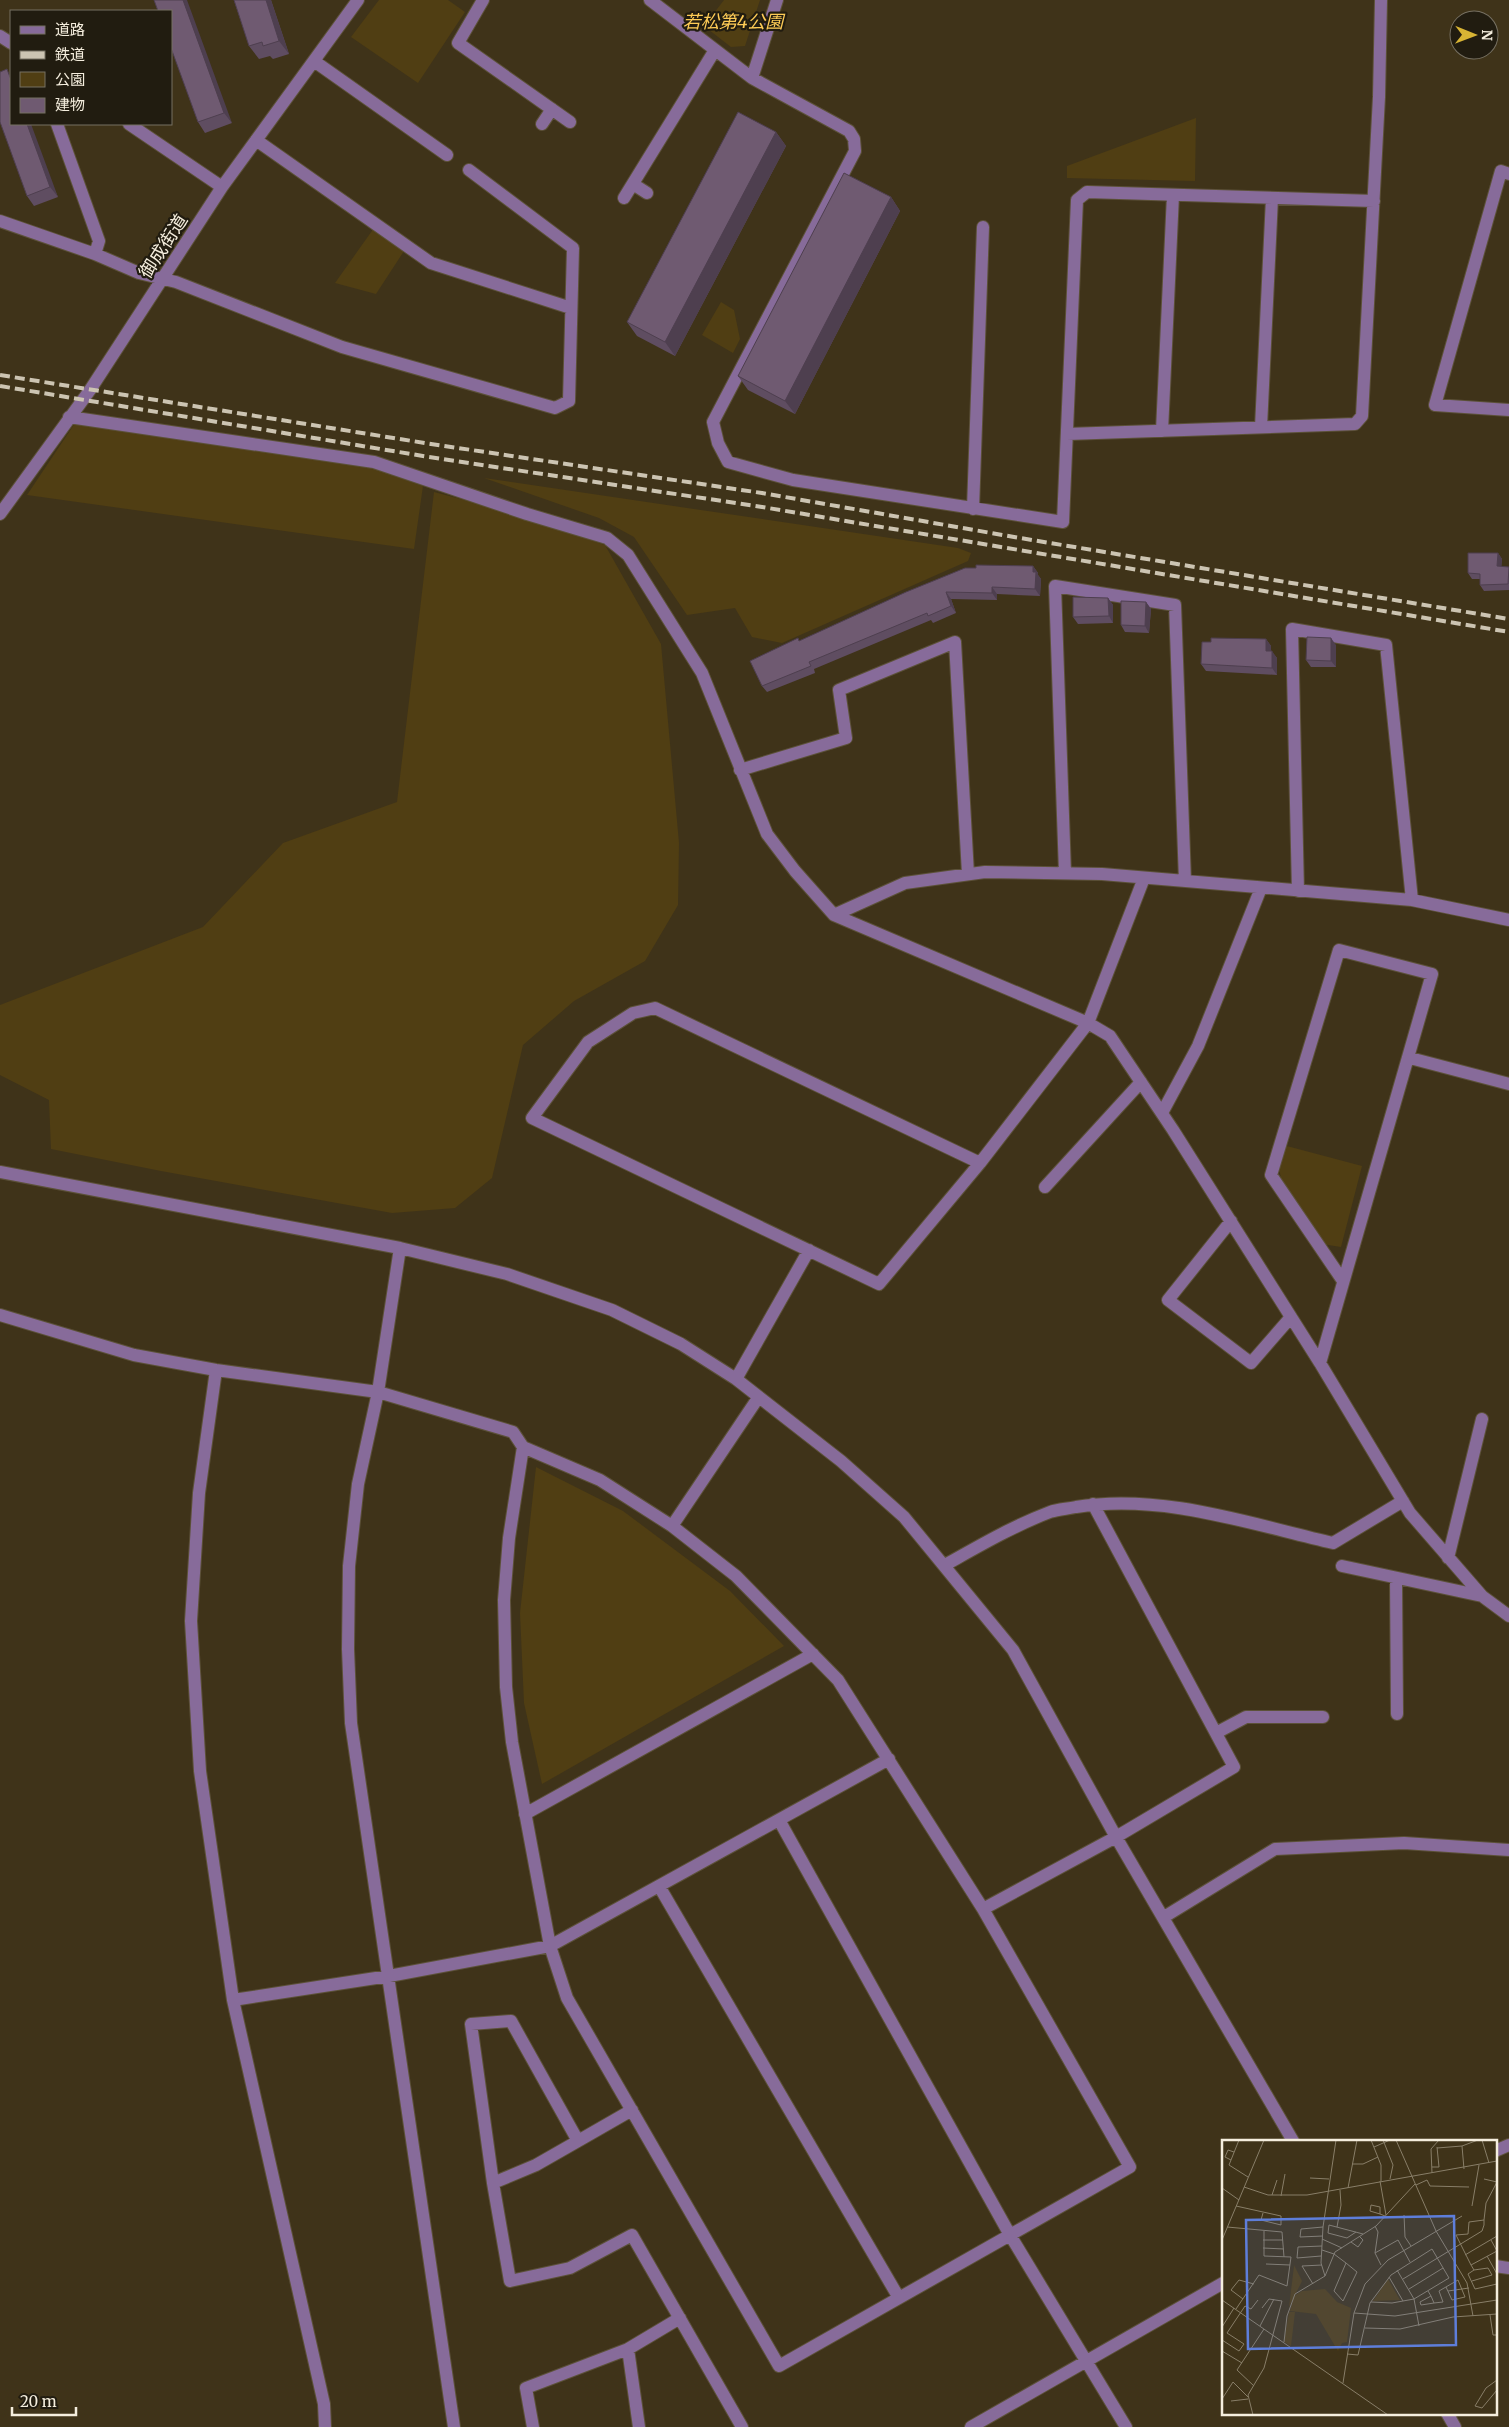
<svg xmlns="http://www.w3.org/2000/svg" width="1509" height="2427" font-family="Merriweather,'Noto Sans JP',serif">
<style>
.green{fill:#503e13}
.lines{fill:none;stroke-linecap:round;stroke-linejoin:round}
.minor-casing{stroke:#5c5139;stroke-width:14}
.minor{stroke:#876b9a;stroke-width:12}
.rail{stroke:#ccc4b2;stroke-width:4;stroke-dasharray:10 5;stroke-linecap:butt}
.wall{fill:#5f4d61}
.shaded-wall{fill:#4e3f4f}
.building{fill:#6f5a71;stroke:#4e3f4f}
.labels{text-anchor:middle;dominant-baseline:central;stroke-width:4.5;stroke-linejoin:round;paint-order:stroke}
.park-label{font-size:18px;font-style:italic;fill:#fdcb56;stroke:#211c10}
.street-label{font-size:18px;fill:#f5eede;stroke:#211c10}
.inset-road{fill:none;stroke:#887e68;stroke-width:1}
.view{fill:#5e7eda;fill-opacity:0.15;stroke:#5e7eda;stroke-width:2.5}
.inset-edge{fill:none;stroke:#f5eede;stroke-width:2.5}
</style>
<rect width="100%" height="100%" fill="#3f3319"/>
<path class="green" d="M379 0H448L465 12 418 83 351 37Z
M724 0H760L745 46 731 47 704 26Z
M1196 118 1195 181 1067 178V166Z
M374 228 404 251 376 294 335 283Z
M721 302 734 310 740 339 733 353 702 335Z
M75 423 369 467 423 486 414 549 27 495Z
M484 478 958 548 971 553 968 561 782 643 752 637 735 608 687 615 634 537 599 518Z
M434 492 499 509 605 545 661 644 679 843 678 905 645 961 574 1001 523 1045 492 1178 455 1208 392 1213 161 1171 51 1149 49 1100 0 1075V1005L203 927 283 843 397 802Z
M1283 1145 1362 1166 1341 1247 1322 1244 1281 1178 1278 1165Z
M536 1467 623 1511 730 1591 784 1646 542 1784 524 1703 520 1613Z"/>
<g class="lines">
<g class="minor-casing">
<path id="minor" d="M483 0 458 43 570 122
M650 0 752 78 849 131 854 139 855 151 713 422 718 443 728 462 793 480 1063 522 1077 200 1087 192 1374 201
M0 36 11 43
M314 61 447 155
M752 78 777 0
M57 124 99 241 95 254
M129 124 222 187
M542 124 552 109
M256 140 431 263 571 308
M1509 174 1501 171 1435 405 1509 410
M633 184 647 193
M624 198 715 50
M0 221 95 254 139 273 176 282 342 347 555 408 569 401 573 248 469 170
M69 417 374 462 527 514 607 538 628 555 702 673 767 834 795 871 834 915 1088 1023 1110 1036 1173 1130 1320 1363 1410 1513 1482 1596 1509 1616
M1261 427 1272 198
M1162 431 1173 195
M1067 434 1355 424 1362 416 1379 97 1381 0
M973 509 983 227
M0 514 90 390 222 187 358 0
M740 770 846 738 839 690 955 642 968 874
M1065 873 1055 586 1175 605 1185 881
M1298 891 1292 629 1386 645 1412 900
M834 915 905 883 985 872 1102 874 1412 900 1509 920
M1410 1058 1509 1084
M1162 1113 1198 1046 1261 888
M980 1163 655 1008 633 1013 588 1042 532 1118 879 1284 980 1163 1088 1023 1144 878
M0 1172 400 1248 507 1274 612 1310 681 1344 736 1379 841 1461 904 1517 1013 1650 1116 1837 1293 2141
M1045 1187 1141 1082
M1231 1221 1168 1300 1251 1363 1291 1317
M400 1248 378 1392 358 1484 349 1566 348 1649 351 1723 454 2427
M0 1315 134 1355 216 1370 378 1392 513 1432 523 1447 600 1480 672 1526 736 1576 838 1680 983 1909 1130 2167 779 2366 567 1998 550 1946 512 1742 506 1687 504 1600 509 1538 523 1447
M1320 1363 1432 974 1339 950 1271 1175 1343 1281
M216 1370 199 1493 191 1621 200 1771 233 2000 324 2404 325 2427
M736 1379 809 1250
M672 1526 758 1398
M1448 1558 1482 1419
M945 1565C979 1546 1013 1526 1050 1512 1058 1509 1067 1509 1076 1507 1162 1493 1250 1524 1333 1543L1403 1501
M1342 1566 1482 1596
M1396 1578 1397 1714
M1216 1733 1246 1717H1323
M525 1814 813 1654
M779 1820 1010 2235 1126 2427
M659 1886 899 2298
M983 1909 1116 1837 1234 1767 1093 1504
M1164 1917 1275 1849 1404 1843 1509 1850
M233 2000 389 1976 550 1946 889 1759
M578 2141 536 2165 493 2183 471 2024 511 2021 578 2141 632 2110
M1495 2151 1509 2145
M493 2183 510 2281 570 2268 632 2235 742 2427
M1495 2266 1509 2268
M628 2349 639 2427
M1447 2413 1455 2427
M533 2427 526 2388 628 2349 680 2318
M971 2427 1223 2283"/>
</g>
<use href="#minor" class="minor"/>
<path class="rail" d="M0 375 431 444 762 493 1014 537 1509 619
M0 386 429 457 762 507 1509 632"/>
</g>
<path class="wall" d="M154 0 232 123 205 133 198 122Z
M234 0H271L289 54 273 59 270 56 259 59 249 46Z
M0 72 58 197 34 206 27 196Z
M776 132 786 146 675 356 637 336 627 322Z
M891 197 900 211 795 414 748 390 738 376Z
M1498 553 1502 559 1501 567H1509V590L1484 591 1480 585V579H1472L1468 573Z
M1033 566 1038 573V575L1041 579 1040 596 997 594V600L951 599 956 613 933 623 931 620 814 669 815 673 767 692 762 686 799 641 976 568Z
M1108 598 1113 605V623L1078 624 1073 617Z
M1146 602 1151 609 1149 633 1125 632 1121 625Z
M1266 639 1271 646V651L1277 658V675L1206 671 1201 664 1211 642Z
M1336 645V667H1311L1306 660Z"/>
<path class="shaded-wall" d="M183 0H187L232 123 224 113Z
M266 0H271L289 54 279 41Z
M27 124H31L58 197 50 187Z
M776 132 786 146 675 356 665 342Z
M891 197 900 211 795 414 785 401Z
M1498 553 1502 559 1501 572 1497 566Z
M1033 566 1038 573V575L1041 579 1040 596 1035 589 1033 572Z
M992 587 997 594V600L992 593Z
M946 592 951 599 956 613 951 606Z
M1108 598 1113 605V623L1109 616Z
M1146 602 1151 609 1149 633 1145 626Z
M1331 638 1336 645V667L1331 661Z
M1266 639 1271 646V658L1266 651Z
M1272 651 1277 658V675L1272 668Z"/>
<path class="building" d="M154 0H183L224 113 198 122 171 48V11H158Z
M234 0H266L279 41 263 46 262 42 249 46Z
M7 69 11 80V124H27L50 187 27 196 0 122V72Z
M738 112 776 132 665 342 627 322Z
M844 173 891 197 785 401 738 376Z
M1468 553H1498L1497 566 1509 567 1508 584 1480 585V574L1468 573Z
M976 565 1033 566V572H1036L1035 589 992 587V593L946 592 951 606 928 616 927 613 809 662 811 666 762 686 750 661 798 638 799 641 906 592 965 568H976Z
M1073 597 1108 598 1109 616 1073 617Z
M1121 601 1146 602 1145 626 1121 625Z
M1307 637 1331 638V661L1306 660Z
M1211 638 1266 639V651H1272V668L1201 664 1202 642H1211Z"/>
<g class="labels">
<g class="park-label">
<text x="733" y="21">若松第4公園</text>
</g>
<g class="street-label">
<text transform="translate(163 246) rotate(-57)">御成街道</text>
</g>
</g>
<g transform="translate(1222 2140)">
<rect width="275" height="275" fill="#3f3319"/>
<path d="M72 125 80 141 67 167 72 126ZM166 139 178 160 151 161ZM103 149 115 162 129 168 125 202 120 203 116 211 94 174 68 171 72 156 80 151ZM67 172H73L69 206 62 202Z" fill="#503e13"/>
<path class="inset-road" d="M149 0 159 25V41M161 0 171 25 168 39M174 0 214 91 245 143 251 176M260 0 267 23M240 6 242 29M152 7 168 0M215 8 240 6 256 0M9 20 3 17 6 10 12 12M130 24H141L156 17M7 25 17 0M7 25 26 37M210 27H217L215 7M210 33 209 9 217 0M88 38 107 39M158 41 164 75M194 45 205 40 208 46 247 47M22 47 46 55H85L275 21M0 48 17 60M126 48 135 0M50 55 55 40M59 56 63 34M14 66 59 76V85L39 80 41 73M250 66 257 25M158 74 148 71 149 65 158 67V74L163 76M182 75 183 97 189 106M262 80 264 63 275 42 262 39M262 85V80L247 82 246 94 234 95 249 125 275 111 269 100M153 86 156 92 153 113 159 125M5 87 60 92 62 117M115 87 119 65 118 50M134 92 125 98 106 93 107 85 141 94M101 96 78 97 79 89 101 87M100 99 120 108M0 100 42 0M41 100H61M129 102 136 107 141 100 137 96M41 108 62 109M100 110 112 114 124 123 135 132 121 161 112 151 124 123M153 113 176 100 188 122M243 115 275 96M99 116 75 118 76 107 100 106M265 116 275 134M44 124 68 125M249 125 252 130 246 134 253 149 275 144M175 130 192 159 197 186M103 136 99 123 101 87 114 0M167 137 181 161M181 139 260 91 262 85M250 141 270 135 266 128 252 130M91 144 80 126 100 125M187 149 221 128M206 151 209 156 198 162 199 165 212 163 209 156M226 151 247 148M21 159 9 150 17 140 32 144M0 160 166 275M212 163 221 162 217 151 236 140 243 157 230 160 224 147M14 169 37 135 65 146 69 117 42 116V91M132 173 173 176 275 160M268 175 271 195H275M38 186 52 159M0 187 12 168M143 188 178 189 231 177 275 174M0 200 17 211 22 204 5 193 23 166 29 169 36 160M62 202 65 176 73 154 103 136 113 112 154 86 193 44M0 211 20 223M125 214 136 215 148 163 169 135 210 109 227 138 192 159 170 163 149 162M275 240 264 248 253 266 260 268 275 250M121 243 132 173 143 144 166 120 240 76M32 246 15 230 42 189M0 259 11 242 26 257M9 261 26 259M31 275 26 255 42 228 60 161 47 159 40 168"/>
<path class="view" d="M232 76 234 205 26 209 24 80Z"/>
<rect width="275" height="275" class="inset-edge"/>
</g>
<rect x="10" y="10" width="162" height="115" fill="#211c10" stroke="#767062"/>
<rect x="20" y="26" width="25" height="8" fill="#876b9a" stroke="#767062"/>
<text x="55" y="35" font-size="15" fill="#f5eede">道路</text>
<rect x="20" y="51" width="25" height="8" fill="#ccc4b2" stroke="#767062"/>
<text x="55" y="60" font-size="15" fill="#f5eede">鉄道</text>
<rect x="20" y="72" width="25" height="15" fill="#503e13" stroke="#767062"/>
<text x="55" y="85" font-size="15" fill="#f5eede">公園</text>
<rect x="20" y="98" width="25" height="15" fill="#6f5a71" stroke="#767062"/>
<text x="55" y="110" font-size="15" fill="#f5eede">建物</text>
<g transform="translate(1474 35) rotate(91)"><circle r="24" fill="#211c10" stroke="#767062"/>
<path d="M0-4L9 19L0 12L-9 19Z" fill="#d8b434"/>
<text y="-8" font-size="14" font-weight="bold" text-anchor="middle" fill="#f5eede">N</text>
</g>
<path d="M12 2407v8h64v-8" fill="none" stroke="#f5eede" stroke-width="2.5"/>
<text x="20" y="2407" font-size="15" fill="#f5eede" stroke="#211c10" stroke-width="4" paint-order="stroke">20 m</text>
</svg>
